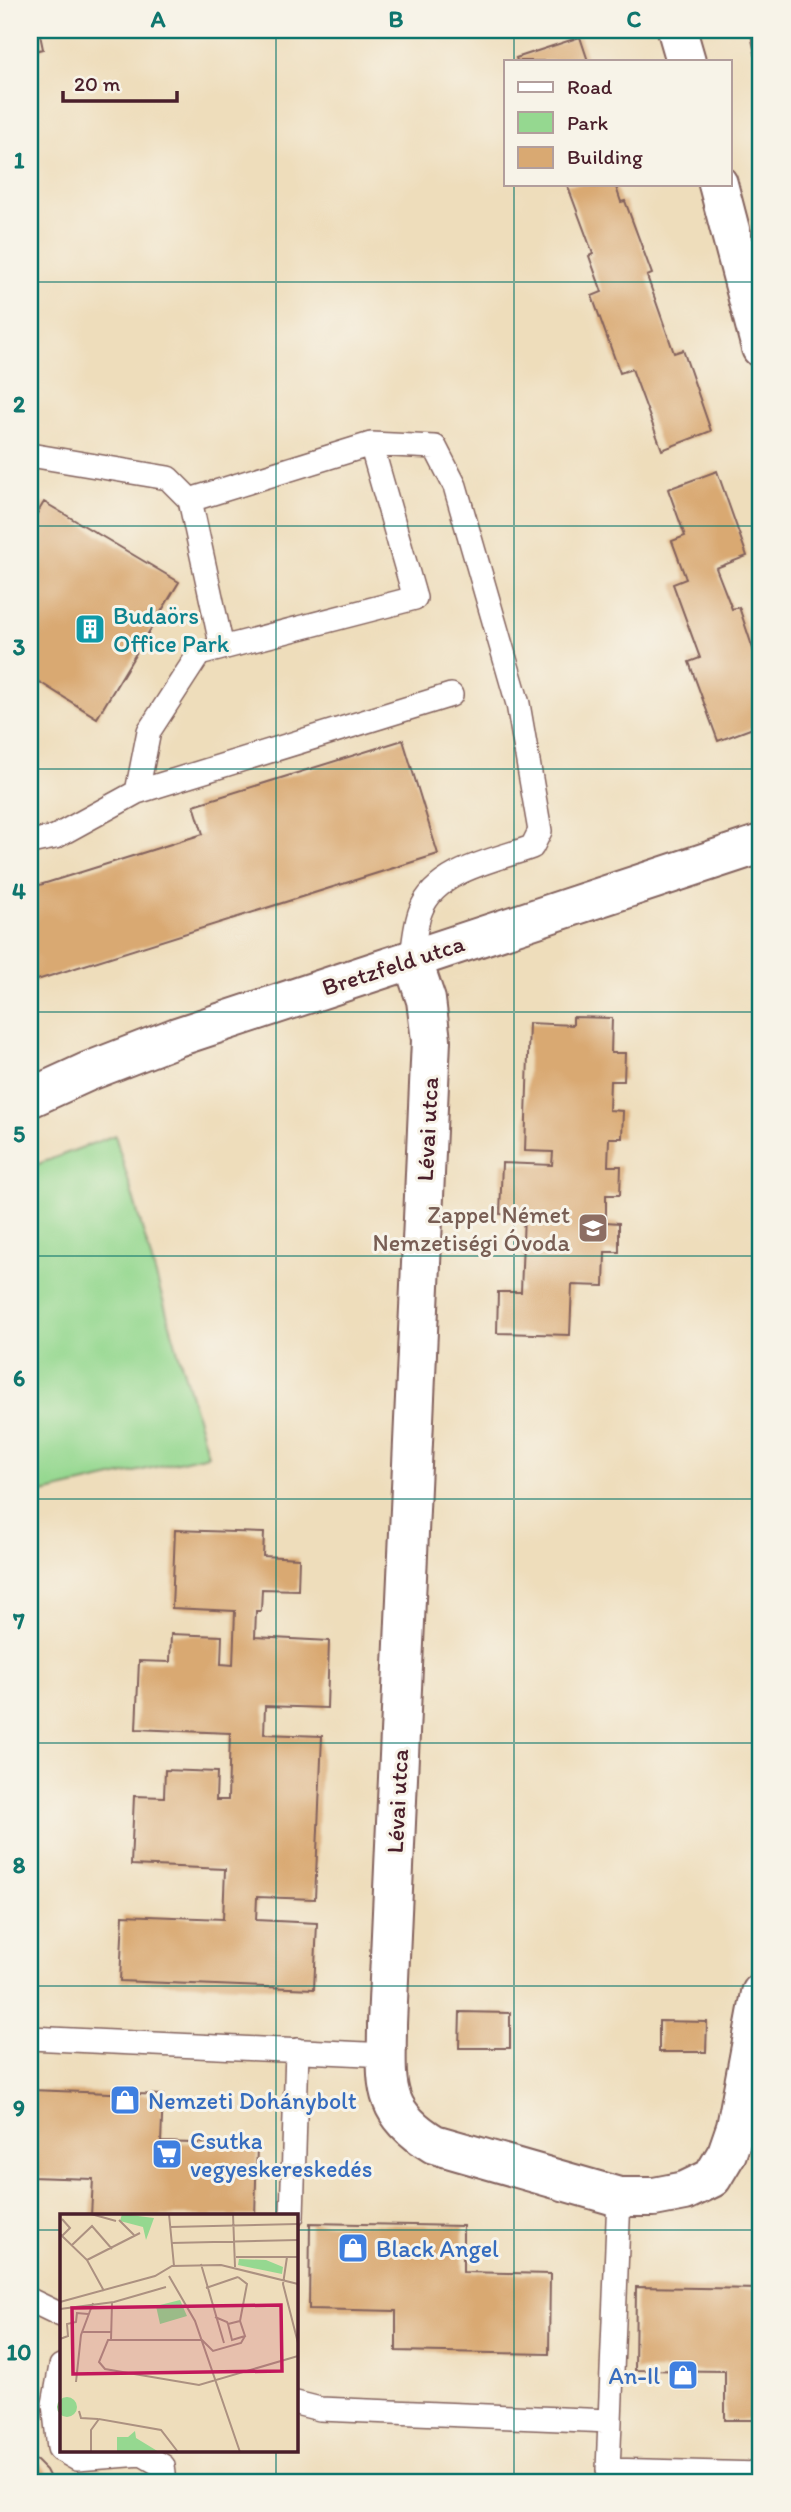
<svg xmlns="http://www.w3.org/2000/svg" width="791" height="2512" font-family="Itim,sans-serif">
<style>
.green{fill:#95d890;stroke:#707c5e;stroke-width:2}
.building{fill:#d9a972}
.lines{fill:none;stroke-linecap:round;stroke-linejoin:round}
.service-casing{stroke:#83625d;stroke-width:26}
.minor-casing{stroke:#83625d;stroke-width:42}
.secondary-casing{stroke:#83625d;stroke-width:42}
.service{stroke:#fff;stroke-width:23}
.minor{stroke:#fff;stroke-width:38}
.secondary{stroke:#fff;stroke-width:38}
.grid{fill:none;stroke:#0f766e;stroke-width:2;stroke-opacity:0.55}
.labels{text-anchor:middle;dominant-baseline:central;stroke-width:6;stroke-linejoin:round;paint-order:stroke}
.culture-label{font-size:24px;fill:#0d838f;stroke:#f7f3e8;text-anchor:start}
.street-label{font-size:24px;fill:#4a1f2b;stroke:#f7f3e8}
.education-label{font-size:24px;fill:#785e54;stroke:#f7f3e8;text-anchor:end}
.shop-label{font-size:24px;fill:#366cbe;stroke:#f7f3e8;text-anchor:start}
.inset-road{fill:none;stroke:#ac9181;stroke-width:2}
.view{fill:#c2185b;fill-opacity:0.15;stroke:#c2185b;stroke-width:3.5}
.inset-edge{fill:none;stroke:#4a1f2b;stroke-width:3.5}
.neatline{fill:none;stroke:#0f766e;stroke-width:2.5}
.grid-label{font-size:23px;text-anchor:middle;font-weight:bold;fill:#0f766e}
</style>
<rect width="100%" height="100%" fill="#f7f3e8"/>
<filter id="ink" filterUnits="userSpaceOnUse"><feTurbulence type="fractalNoise" baseFrequency=".0143" numOctaves="2"/><feDisplacementMap in="SourceGraphic" scale="14" xChannelSelector="R" yChannelSelector="G"/><feConvolveMatrix kernelMatrix="1 2 1 2 8 2 1 2 1" color-interpolation-filters="sRGB"/></filter>
<filter id="wash" filterUnits="userSpaceOnUse"><feTurbulence type="fractalNoise" baseFrequency=".00686" numOctaves="4" result="noise"/><feDisplacementMap in="SourceGraphic" scale="28" xChannelSelector="R" yChannelSelector="G"/><feGaussianBlur stdDeviation="1.57" result="paint"/><feColorMatrix in="noise" values="0 0 0 0 0 0 0 0 0 0 0 0 0 0 0 0 0 1.4 0 .05"/><feComposite in="paint" operator="in"/></filter>
<g filter="url(#wash)">
<rect width="100%" height="100%" fill="#edb"/>
<path class="green" d="M115 1135 208 1455 30 1496V1167Z"/>
<g id="blocks">
<path class="building" d="M30 30H39L43 49 30 52Z
M750 30H761V76L760 77Z
M580 37 588 61H517L516 58Z
M567 184H615L621 202 625 201 652 274 647 276 674 353 683 350 711 431 662 450 632 369 620 373 592 296 602 292 589 256 593 254Z
M717 471 747 556 716 568 732 609 739 607 761 673V681L758 682 761 692V725L718 741 689 662 700 658 673 584 686 579 672 541 685 536 668 489Z
M44 502 179 582 97 718 30 676V525Z
M403 740 438 854 34 981 30 966V888L203 834 194 805Z
M573 1017 612 1018 611 1053H625L624 1081H610L609 1110 623 1111 622 1138H609L608 1166H621L620 1195H606V1222L619 1223V1252H605L604 1286 572 1285 570 1335 497 1333 498 1292H521L524 1215 500 1214 502 1163 552 1165 553 1152 525 1151 529 1023 573 1025Z
M175 1530 264 1533 263 1556 299 1558 298 1590 262 1589 261 1611H256L255 1637 329 1641 327 1708 265 1706 264 1734 322 1736 315 1899 257 1897 256 1920 317 1923 314 1989 120 1981 123 1915 223 1919 225 1869 131 1865 134 1796 164 1797 165 1770 217 1772 216 1800H228L230 1733 136 1729 139 1661 170 1662 171 1634 222 1636 221 1664 233 1665 235 1611 172 1608Z
M460 2012 510 2013V2048H459Z
M659 2021 707 2022 706 2052H659Z
M30 2090 163 2095 161 2142 257 2145 255 2216H91L93 2179 30 2177Z
M310 2223 463 2226V2272L550 2274 549 2354 396 2351V2311L309 2309Z
M636 2287 761 2289V2420H725V2371L635 2370Z
M30 2458 37 2461 46 2470 52 2482H30Z"/>
</g>
</g>
<g filter="url(#ink)">
<use href="#blocks" fill-opacity="0" stroke="#83625d" stroke-width="2"/>
<g class="lines">
<g class="service-casing">
<path id="service" d="M371 444 435 447 455 486 518 704 540 831 532 847C496 860 436 870 421 910 415 924 414 943 412 959
M30 455 168 478 190 500
M137 792 149 731 199 654 222 648 415 598 371 444 190 500 222 648
M30 842 55 837 137 792 451 695
M30 2038 387 2055
M292 2216 297 2050
M30 2300 61 2315
M61 2366 54 2404 59 2448 61 2450
M296 2403 320 2409 610 2421 608 2470 761 2474
M610 2421 619 2197
M63 2451 77 2459 142 2454 163 2466 165 2482"/>
</g>
<g class="minor-casing">
<path id="minor" d="M677 30 686 61
M718 184 761 348
M412 959 426 1000 431 1040 387 2024C387 2081 379 2111 434 2144L619 2197H654L685 2191 712 2178 727 2153 736 2127 761 1993"/>
</g>
<g class="secondary-casing">
<path id="secondary" d="M30 1098 87 1072 177 1037 761 844"/>
</g>
<use href="#service" class="service"/>
<use href="#minor" class="minor"/>
<use href="#secondary" class="secondary"/>
</g>
</g>
<path class="grid" d="M276 30V2216M514 30V61M514 184V2482M30 282H761M30 526H761M30 769H761M30 1012H761M30 1256H761M30 1499H761M30 1743H761M30 1986H761M30 2230H61M296 2230H761M276 2451V2482"/>
<defs>
<g id="building-square" transform="scale(1.575)"><rect x="-9" y="-9" width="18" height="18" rx="4" fill="#0f9aa8" stroke="#f7f3e8"/><path d="M-4-6H4V6H1V3H-1V6H-4ZM-2.5-4.3h1.7v1.8h-1.7ZM.8-4.3h1.7v1.8H.8ZM-2.5-1h1.7V.8h-1.7ZM.8-1h1.7V.8H.8Z" fill="#fff"/></g>
<g id="school-square" transform="scale(1.575)"><rect x="-9" y="-9" width="18" height="18" rx="4" fill="#8d6e63" stroke="#f7f3e8"/><path d="M0-5L7-2L0 1L-7-2ZM-4 1L0 2.5L4 1V4Q0 6-4 4Z" fill="#fff"/></g>
<g id="shop-square" transform="scale(1.575)"><rect x="-9" y="-9" width="18" height="18" rx="4" fill="#3f7fe0" stroke="#f7f3e8"/><path d="M-5-2.5h2.3a2.7 3.5 0 0 1 5.4 0H5L5.5 6h-11ZM-1.5-2.5h3a1.5 2.3 0 0 0-3 0Z" fill="#fff"/></g>
<g id="supermarket-square" transform="scale(1.575)"><rect x="-9" y="-9" width="18" height="18" rx="4" fill="#3f7fe0" stroke="#f7f3e8"/><path d="M-6-5.5h2.5l.6 2H6L4.5 2H-2.5L-4.4-4H-6ZM-1.5 3.2a1.3 1.3 0 1 0 .1 0ZM3 3.2a1.3 1.3 0 1 0 .1 0Z" fill="#fff"/></g>
</defs>
<g fill-rule="evenodd">
<use href="#building-square" x="90" y="629"/>
<use href="#school-square" x="593" y="1228"/>
<use href="#shop-square" x="125" y="2100"/>
<use href="#supermarket-square" x="167" y="2154"/>
<use href="#shop-square" x="353" y="2248"/>
<use href="#shop-square" x="683" y="2375"/>
</g>
<g class="labels">
<g class="culture-label">
<text x="113" y="615">Budaörs<tspan x="113" dy="28">Office Park</tspan></text>
</g>
<g class="street-label">
<text transform="translate(393 965) rotate(-18)">Bretzfeld utca</text>
<text transform="translate(427 1129) rotate(-87)">Lévai utca</text>
<text transform="translate(397 1801) rotate(-87)">Lévai utca</text>
</g>
<g class="education-label">
<text x="570" y="1214">Zappel Német<tspan x="570" dy="28">Nemzetiségi Óvoda</tspan></text>
</g>
<g class="shop-label">
<text x="148" y="2100">Nemzeti Dohánybolt</text>
<text x="190" y="2140">Csutka<tspan x="190" dy="28">vegyeskereskedés</tspan></text>
<text x="376" y="2248">Black Angel</text>
<text x="660" y="2375" text-anchor="end">An-Il</text>
</g>
</g>
<g transform="translate(60 2214)">
<rect width="238" height="238" fill="#edb"/>
<path d="M62 0 94 4 86 26 83 13 60 7ZM179 45 206 46 223 53 222 60 178 51ZM120 86 127 102 100 110 96 92ZM-3 193a10 10 0 1 1 20 0a10 10 0 1 1-20 0ZM75 217 76 224 99 238H57V223H68Z" fill="#95d890"/>
<path class="inset-road" d="M31 0 56 7M109 0 114 52M173 0 175 53M59 6 74 21M110 13 238 10M0 20 27 46 44 77M2 22 10 14 2 5M111 29 238 26M12 31 32 12 52 35M176 43H238M227 43 223 70 238 129M27 46 80 19M141 50 164 129M109 62 135 107 180 238M178 63 187 70 180 107M146 74 178 63M0 88 95 62 112 52 161 51 238 70M0 95 54 88 106 73M155 103 167 108 168 110 172 126 185 122 180 107 168 110M22 118H51M185 122 181 129 153 137 142 126H48L39 148 45 155 139 171 238 142M0 125 8 122 7 110 16 108 17 99 28 100M51 126 52 89M16 168 21 121 33 89M19 197 21 204 38 205M31 238V216L39 205 101 216 118 238"/>
<path class="view" d="M221 91 222 157 13 160 12 94Z"/>
<rect width="238" height="238" class="inset-edge"/>
</g>
<rect width="791" height="2512" fill="none" stroke="#f7f3e8" stroke-width="77"/>
<rect x="504" y="60" width="228" height="126" fill="#f7f3e8" stroke="#b29e9c" stroke-width="2"/>
<rect x="518" y="82" width="35" height="10" fill="#ffffff" stroke="#b29e9c" stroke-width="2"/>
<text x="567" y="94" font-size="21" fill="#4a1f2b">Road</text>
<rect x="518" y="112" width="35" height="21" fill="#95d890" stroke="#b29e9c" stroke-width="2"/>
<text x="567" y="130" font-size="21" fill="#4a1f2b">Park</text>
<rect x="518" y="147" width="35" height="21" fill="#d9a972" stroke="#b29e9c" stroke-width="2"/>
<text x="567" y="164" font-size="21" fill="#4a1f2b">Building</text>
<path d="M63 91v10h114v-10" fill="none" stroke="#4a1f2b" stroke-width="3.5"/>
<text x="74" y="91" font-size="21" fill="#4a1f2b" stroke="#f7f3e8" stroke-width="5" paint-order="stroke">20 m</text>
<rect x="38" y="38" width="714" height="2436" class="neatline"/>
<g class="grid-label">
<text x="158" y="27">A</text>
<text x="396" y="27">B</text>
<text x="634" y="27">C</text>
<text x="19" y="168">1</text>
<text x="19" y="412">2</text>
<text x="19" y="655">3</text>
<text x="19" y="899">4</text>
<text x="19" y="1142">5</text>
<text x="19" y="1386">6</text>
<text x="19" y="1629">7</text>
<text x="19" y="1873">8</text>
<text x="19" y="2116">9</text>
<text x="19" y="2360">10</text>
</g>
</svg>
